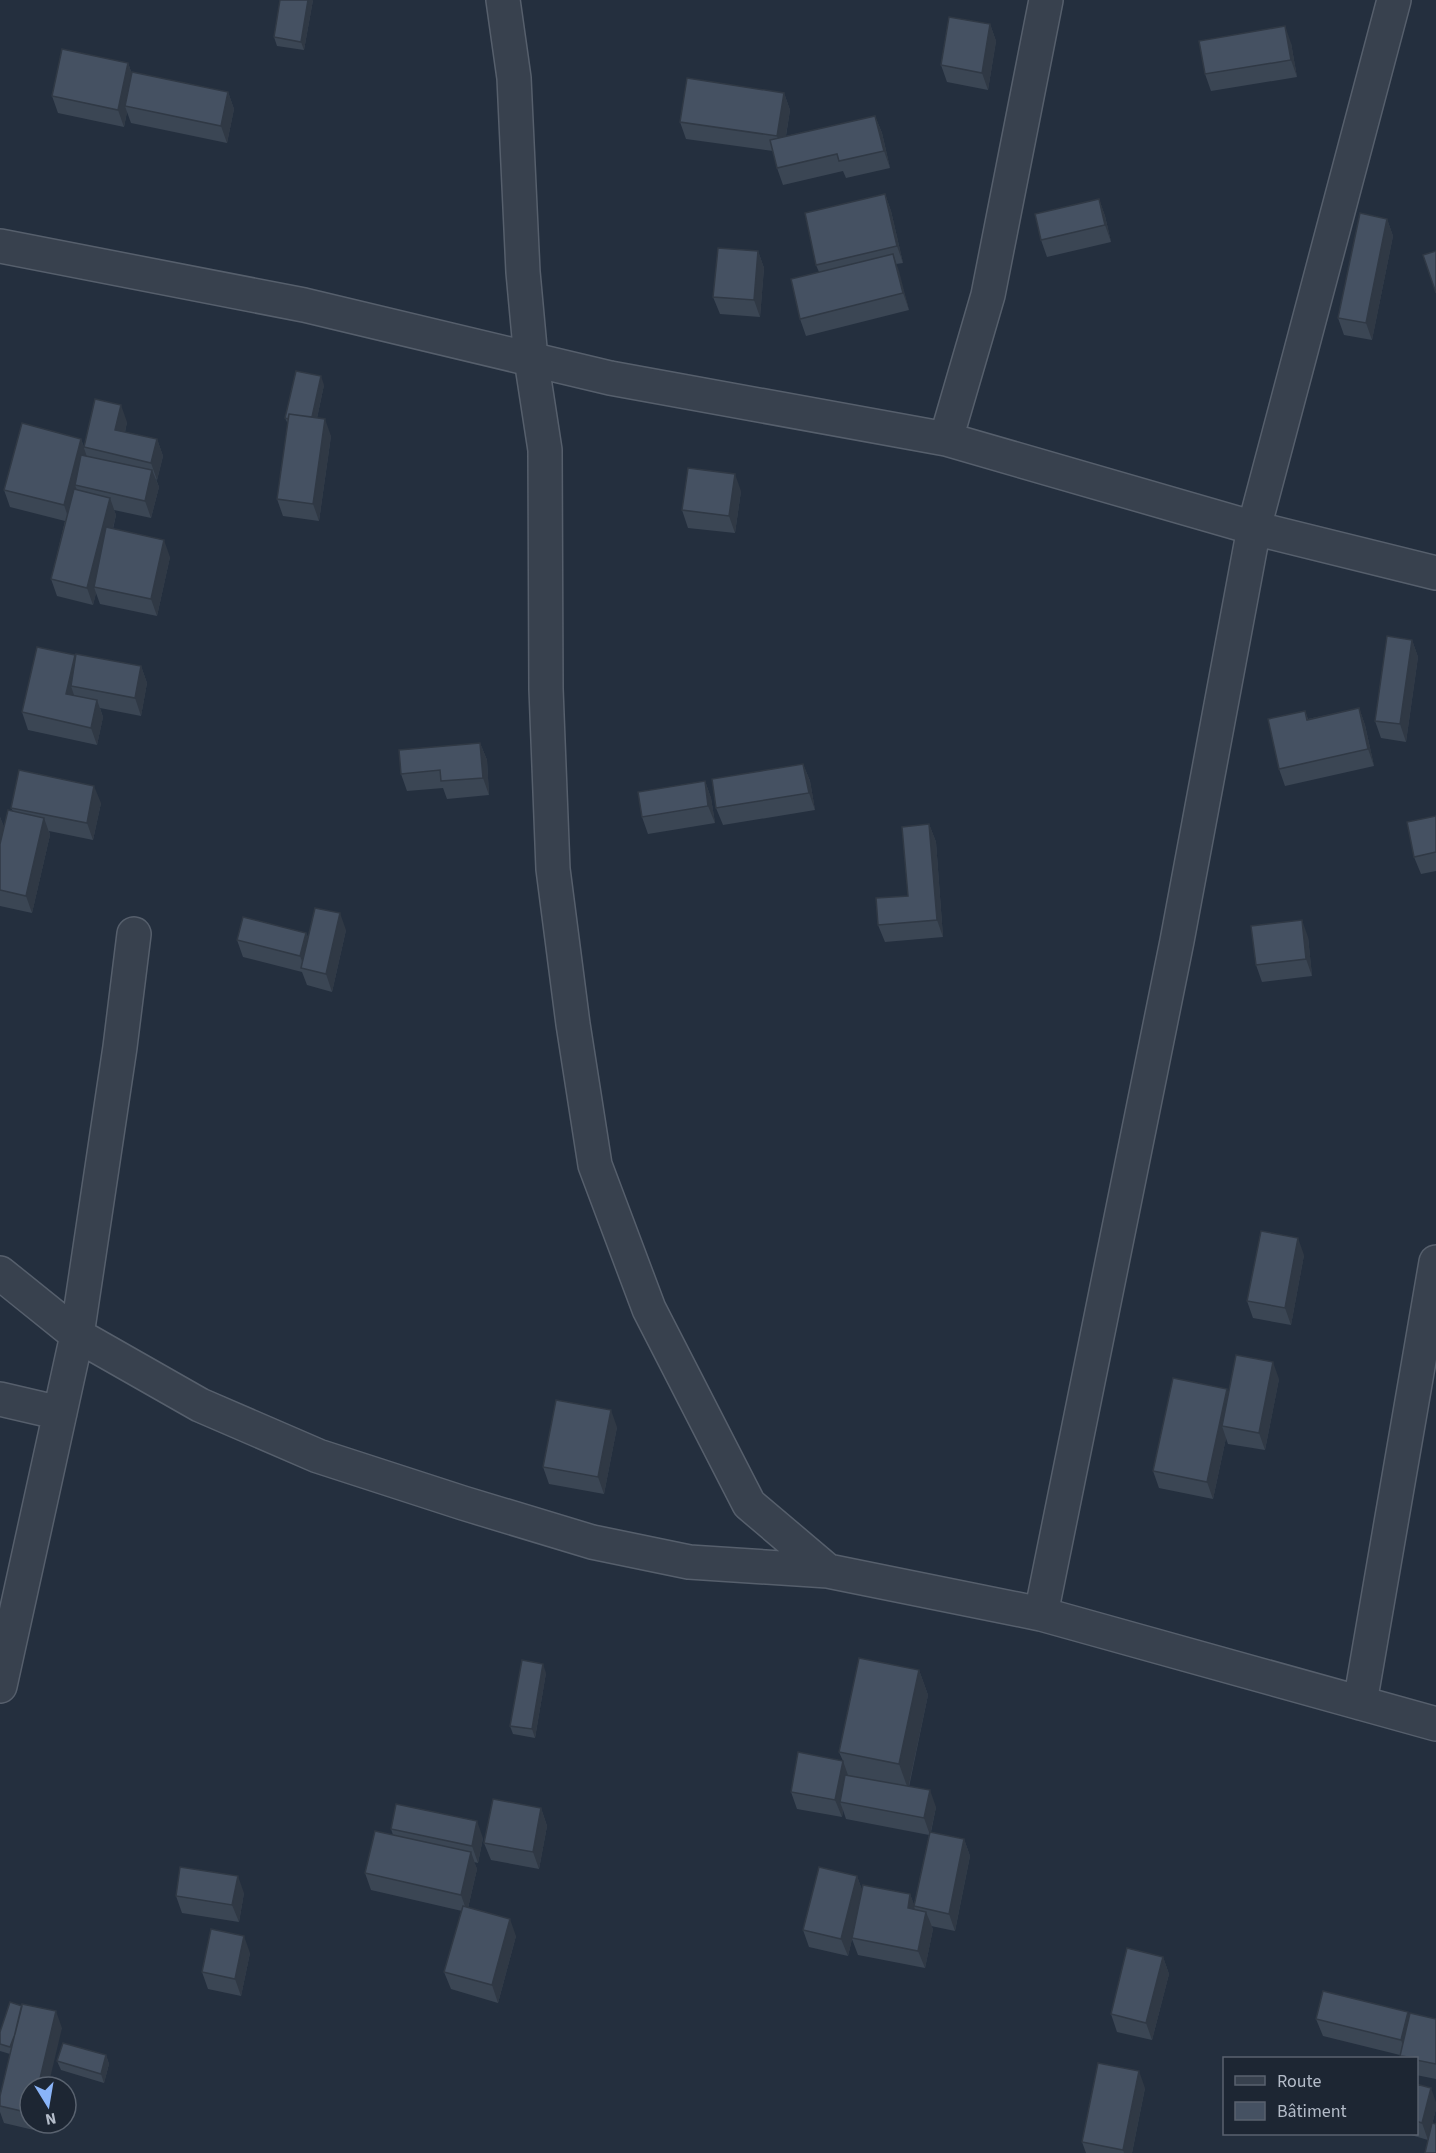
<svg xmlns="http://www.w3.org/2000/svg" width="1436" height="2153" font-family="'Source Sans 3',sans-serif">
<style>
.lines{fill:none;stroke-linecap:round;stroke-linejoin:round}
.street-casing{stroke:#565f6c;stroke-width:36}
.street{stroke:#38414e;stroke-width:33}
.wall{fill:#3b4654}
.shaded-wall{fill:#303945}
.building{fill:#455162;stroke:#303945;stroke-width:1.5}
</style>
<rect width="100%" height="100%" fill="#242f3e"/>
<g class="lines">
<g class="street-casing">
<path id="street" d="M503 0 514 78 523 272 531 359 545 450 546 689 553 869 573 1024 595 1165 649 1309 749 1504 828 1571
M0 246 304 305 610 378 946 439 1254 528 1436 573
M946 439 988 295 1046 0
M0 1273 77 1335 200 1405 318 1456 463 1503 592 1542 689 1562 828 1571 1041 1614 1436 1724
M0 1399 60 1413
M1041 1614 1177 941 1254 528 1394 0
M0 1686 77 1335 120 1047 134 934
M1360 1703 1436 1262"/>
</g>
<use href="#street" class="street"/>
</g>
<path class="wall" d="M313 0 304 50 277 46 274 37Z
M990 24 996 41 988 90 947 82 941 65Z
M1291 43 1297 77 1211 91 1205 74Z
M128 63 132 74 228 92 234 109 227 143 131 123 127 112 124 127 58 113 52 96Z
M784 93 790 110 786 136 875 116 882 133 890 168 846 178 843 171 783 185 777 168 773 151 686 139 680 122Z
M885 194 891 211 903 263 896 264 909 310 806 336 800 319 819 272 816 265Z
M1099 199 1105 216 1111 242 1047 257 1041 240Z
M1387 219 1393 236 1372 340 1344 335 1338 318Z
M758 251 764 268 760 317 720 314 713 297Z
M324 385 317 418 331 436 319 521 283 516 277 499 288 424 285 418Z
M127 422 125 432 157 439 163 456 157 480 156 479 159 487 151 518 114 510 116 515 113 529 170 557 157 616 100 604 96 593 93 605 57 596 51 579 65 521 10 507 4 490 81 439 84 447Z
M741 491 735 533 688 528 682 510Z
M1412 640 1418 657 1406 742 1381 738 1375 721Z
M75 655 76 658 141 666 147 683 141 716 100 708 103 717 97 745 28 730 22 712Z
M1359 708 1365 725 1374 766 1285 786 1279 769 1305 711 1308 719Z
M480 743 487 760 489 795 447 799 443 788 407 791 401 774Z
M803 764 810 781 815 810 723 825 716 808Z
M705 781 711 798 715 823 648 834 642 817Z
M101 803 93 840 49 831 50 835 32 913 0 906V817L4 827 3 833 13 811 11 808Z
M1436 816V871L1421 874 1414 857Z
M929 824 936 842 943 937 885 942 878 925 908 896Z
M346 930 332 992 307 985 302 972 243 957 237 940 306 933 308 937Z
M1308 937 1312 976 1262 982 1256 965Z
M1304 1255 1291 1325 1253 1318 1247 1301Z
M1279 1379 1265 1450 1228 1444 1226 1438 1213 1499 1159 1488 1153 1471Z
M617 1427 604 1494 549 1484 543 1467Z
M919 1670 928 1695 909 1787 936 1807 931 1832 964 1839 970 1856 955 1931 931 1926 933 1929 925 1968 858 1955 852 1939 848 1956 809 1947 803 1930 857 1876 862 1890 910 1894 914 1905 929 1835 846 1819 843 1810 842 1817 797 1809 791 1792 843 1761 839 1752Z
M546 1673 535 1738 513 1734 510 1726Z
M541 1808 547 1826 539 1869 491 1860 484 1843Z
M391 1829 483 1838 478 1863 474 1862 477 1869 468 1908 516 1936 498 2003 451 1989 444 1972 462 1911 371 1890 365 1873 393 1835Z
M244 1893 239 1922 182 1913 176 1896Z
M250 1953 241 1996 208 1989 202 1972Z
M1163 1957 1169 1974 1152 2040 1117 2032 1111 2014Z
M1409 2015 1436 2019V2085V2079L1416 2075V2058H1401L1400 2055 1323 2036 1316 2019Z
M62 2028 30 2087V2123H40L38 2131 4 2123 0 2112V2096L10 2054 0 2051V2032Z
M106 2055 109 2064 104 2083 61 2070 57 2061Z
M1416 2084 1436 2109 1428 2140 1404 2133H1416Z
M1145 2088 1132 2153H1086L1082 2142Z"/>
<path class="shaded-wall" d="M308 0H313L304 50 301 42Z
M990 24 996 41 988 90 982 73Z
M1285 26 1291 43 1297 77 1291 60Z
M128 63 134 80 125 106 127 112 124 127 118 110Z
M228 92 234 109 227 143 221 126Z
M784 93 790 110 783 153 777 136Z
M875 116 882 133 890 168 884 151Z
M885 194 891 211 903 263 897 246Z
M1099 199 1105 216 1111 242 1105 225Z
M1387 219 1393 236 1372 340 1366 323Z
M758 251 764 268 760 317 754 300Z
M893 254 899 271 909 310 903 293Z
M321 376 324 385 314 432 310 424Z
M121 405 127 422 122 447 115 430Z
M325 419 331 436 319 521 313 504Z
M81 439 87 457 75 485 78 493 70 523 64 505Z
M157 439 163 456 157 480 151 463Z
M152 470 159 487 151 518 145 501Z
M735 474 741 491 735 533 729 516Z
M110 498 116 515 98 588 94 587 96 593 93 605 87 588Z
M164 540 170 557 157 616 151 599Z
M1412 640 1418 657 1406 742 1400 724Z
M75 655 81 672 71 686 75 698 66 694Z
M141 666 147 683 141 716 135 698Z
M97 700 103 717 97 745 91 728Z
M1359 708 1365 725 1374 766 1368 749Z
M480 743 487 760 489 795 483 778Z
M803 764 810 781 815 810 809 793Z
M705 781 711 798 715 823 708 806Z
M94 786 101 803 93 840 87 823Z
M0 817 4 827 0 851Z
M44 818 50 835 32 913 26 896Z
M929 824 936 842 943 937 937 920Z
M340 913 346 930 332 992 326 974Z
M1302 920 1308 937 1312 976 1306 959Z
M306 933 313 951 305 969 300 956Z
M1298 1238 1304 1255 1291 1325 1285 1308Z
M1273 1362 1279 1379 1265 1450 1259 1433Z
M1227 1389 1233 1406 1222 1426 1226 1438 1213 1499 1207 1482Z
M611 1410 617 1427 604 1494 598 1477Z
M543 1664 546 1673 535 1738 532 1729Z
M919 1670 928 1695 908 1789 899 1764Z
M843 1761 849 1778 840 1802 843 1810 842 1817 835 1800Z
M930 1790 936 1807 930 1835 924 1818Z
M541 1808 547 1826 539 1869 533 1852Z
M477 1821 483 1838 478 1863 472 1846Z
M964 1839 970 1856 955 1931 949 1914Z
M471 1852 477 1869 467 1912 461 1895Z
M238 1876 244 1893 239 1922 232 1905Z
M857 1876 863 1893 848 1956 841 1939Z
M910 1894 915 1907 914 1906 916 1913 908 1908Z
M926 1912 933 1929 925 1968 918 1951Z
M510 1919 516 1936 498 2003 492 1985Z
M244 1936 250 1953 241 1996 235 1979Z
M1163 1957 1169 1974 1152 2040 1146 2023Z
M56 2011 62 2028 48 2087H38Z
M1408 2012 1415 2029 1407 2057 1401 2040Z
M106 2055 109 2064 104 2083 101 2074Z
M1139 2071 1145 2088 1132 2153H1124L1123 2150Z
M1431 2088 1436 2102V2109L1428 2140 1422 2123Z
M35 2123H40L38 2131Z"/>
<path class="building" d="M280 0H308L301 42 274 37Z
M949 17 990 24 982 73 941 65Z
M1285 26 1291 60 1205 74 1199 41Z
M62 49 128 63 118 110 52 96Z
M132 72 228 92 221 126 125 106Z
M687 78 784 93 777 136 680 122Z
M875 116 884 151 839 161 837 154 777 168 770 140Z
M885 194 897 246 816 265 805 213Z
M1099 199 1105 225 1041 240 1035 214Z
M1360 213 1387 219 1366 323 1338 318Z
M718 248 758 251 754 300 713 297Z
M1436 251V293L1423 255Z
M893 254 903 293 800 319 791 279Z
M296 371 321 376 312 417 289 414 288 419 285 418Z
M95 399 121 405 115 430 157 439 151 463 84 447Z
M289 414 325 419 313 504 277 499Z
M22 423 81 439 64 505 4 490Z
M81 455 152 470 145 501 75 485Z
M688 468 735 474 729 516 682 510Z
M74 489 110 498 87 588 51 579Z
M106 527 164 540 151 599 94 587Z
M1387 636 1412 640 1400 724 1375 721Z
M37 647 75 655 66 694 97 700 91 728 22 712Z
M76 654 141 666 135 698 71 686Z
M1359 708 1368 749 1279 769 1268 719 1305 711 1307 720Z
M480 743 483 778 441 781 440 770 401 774 399 750Z
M803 764 809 793 716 808 712 779Z
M19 770 94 786 87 823 11 808Z
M705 781 708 806 642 817 638 792Z
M8 810 44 818 26 896 0 890V844Z
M1436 816V852L1414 857 1407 822Z
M929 824 937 920 878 925 876 898 908 896 902 827Z
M315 908 340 913 326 974 301 968Z
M243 917 306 933 300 956 237 940Z
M1302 920 1306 959 1256 965 1251 926Z
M1261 1231 1298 1238 1285 1308 1247 1301Z
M1236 1355 1273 1362 1259 1433 1222 1426Z
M1173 1378 1227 1389 1207 1482 1153 1471Z
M556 1400 611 1410 598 1477 543 1467Z
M859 1658 919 1670 899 1764 839 1752Z
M522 1660 543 1664 532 1729 510 1726Z
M798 1752 843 1761 835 1800 791 1792Z
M845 1775 930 1790 924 1818 840 1802Z
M493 1799 541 1808 533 1852 484 1843Z
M396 1804 477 1821 472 1846 391 1829Z
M375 1831 471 1852 461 1895 365 1873Z
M930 1832 964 1839 949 1914 914 1906Z
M180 1867 238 1876 232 1905 176 1896Z
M819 1867 857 1876 841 1939 803 1930Z
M863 1885 910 1894 908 1908 926 1912 918 1951 852 1938Z
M463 1906 510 1919 492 1985 444 1972Z
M211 1929 244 1936 235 1979 202 1972Z
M1127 1948 1163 1957 1146 2023 1111 2014Z
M1323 1991 1408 2012 1401 2040 1316 2019Z
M10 2002 22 2006 15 2034 10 2047 0 2044V2032Z
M22 2004 56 2011 38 2087H30V2113L0 2106V2096Z
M1410 2013 1436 2019V2064L1416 2060V2058L1400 2056Z
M63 2043 106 2055 101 2074 57 2061Z
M1098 2063 1139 2071 1123 2150 1082 2142Z
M1416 2084 1431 2088 1422 2123 1416 2121Z
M1432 2123 1436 2124V2153H1425Z"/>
<rect x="1223" y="2057" width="195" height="78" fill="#1d2633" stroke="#59626f" stroke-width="1.5"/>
<rect x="1235" y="2076" width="30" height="9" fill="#38414e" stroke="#59626f" stroke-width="1.5"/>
<text x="1277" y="2087" font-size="18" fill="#b4bcc9">Route</text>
<rect x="1235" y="2102" width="30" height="18" fill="#455162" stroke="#59626f" stroke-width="1.5"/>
<text x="1277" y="2117" font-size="18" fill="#b4bcc9">Bâtiment</text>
<g transform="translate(48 2105) rotate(169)"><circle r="28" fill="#1d2633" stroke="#59626f" stroke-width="1.5"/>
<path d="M0-4.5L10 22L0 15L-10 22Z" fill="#8ab4f8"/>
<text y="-9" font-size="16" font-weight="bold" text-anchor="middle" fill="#b4bcc9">N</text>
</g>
</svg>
